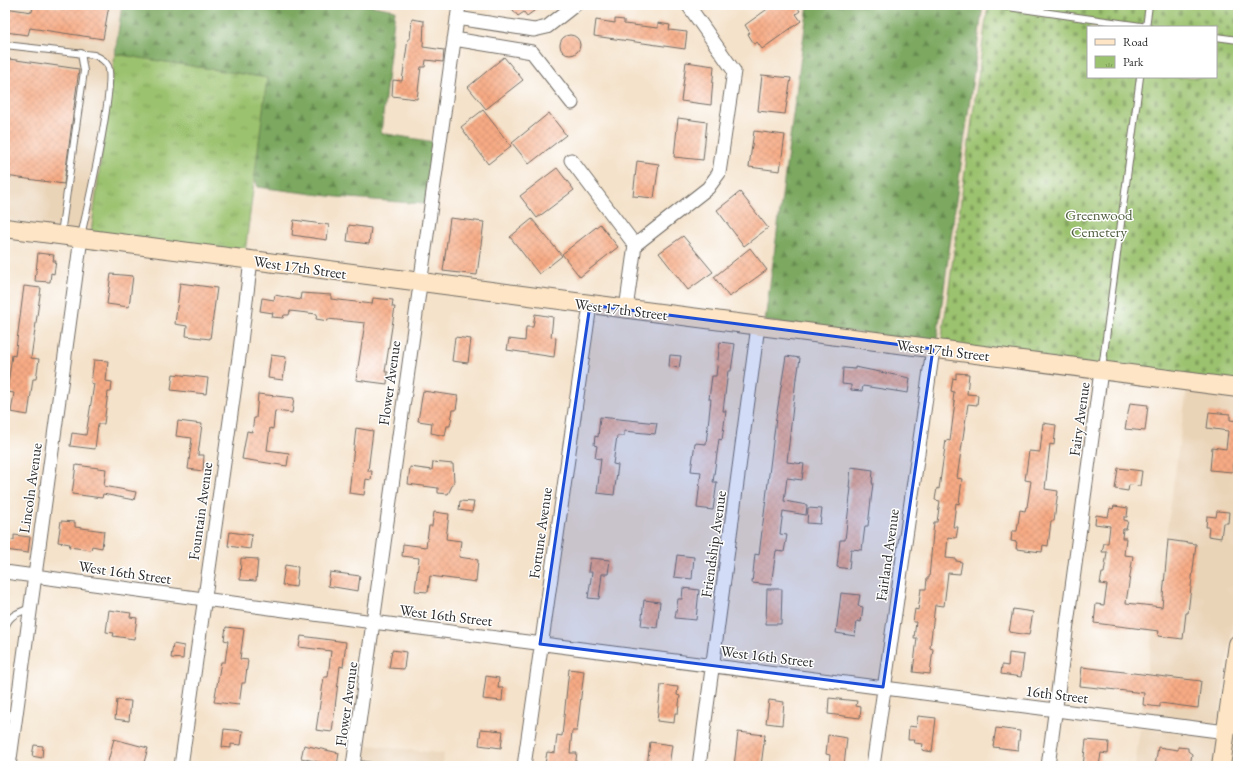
<svg xmlns="http://www.w3.org/2000/svg" width="1243" height="771" font-family="'EB Garamond',serif">
<style>
.built{fill:#ead4b8}
.forest{fill:url(#forest-firs);stroke:#546a46}
.cemetery{fill:url(#cemetery-stones);stroke:#63764c;fill-rule:evenodd}
.park{fill:url(#park-tufts);stroke:#63764c}
.building{fill:url(#building-cross-hatch)}
.lines{fill:none;stroke-linecap:round;stroke-linejoin:round}
.lane-casing{stroke:#716b63;stroke-width:8}
.street-casing{stroke:#716b63;stroke-width:15}
.secondary-casing{stroke:#716b63;stroke-width:20}
.lane{stroke:#fff;stroke-width:6}
.street{stroke:#fff;stroke-width:13}
.secondary{stroke:#fde5c5;stroke-width:18}
.marked{fill:#1d4ed8;fill-opacity:0.2;stroke:#1d4ed8;stroke-width:3;stroke-linejoin:round}
.labels{text-anchor:middle;dominant-baseline:central;stroke-width:3;stroke-linejoin:round;paint-order:stroke}
.park-label{font-size:15px;fill:#526042;stroke:#fff}
.street-label{font-size:15px;fill:#2b2b2b;stroke:#fff}
</style>
<defs>
<pattern id="forest-firs" width="22" height="20" patternUnits="userSpaceOnUse"><rect width="22" height="20" fill="#7ca861"/><path d="M5 1l3.5 6h-7zM16 11l3.5 6h-7z" fill="#668950"/></pattern>
<pattern id="cemetery-stones" width="16" height="16" patternUnits="userSpaceOnUse"><rect width="16" height="16" fill="#9bc26e"/><path d="M2 7V4a2 2 0 0 1 4 0v3zM10 15v-3a2 2 0 0 1 4 0v3z" fill="#7f9e5b"/></pattern>
<pattern id="park-tufts" width="24" height="20" patternUnits="userSpaceOnUse"><rect width="24" height="20" fill="#9bc26e"/><path d="M3 7l-1-3M5 7V3M7 7l1-3M15 17l-1-3M17 17v-4M19 17l1-3" fill="none" stroke="#7f9e5b"/></pattern>
<pattern id="building-cross-hatch" width="8" height="8" patternUnits="userSpaceOnUse"><rect width="8" height="8" fill="#f7ab84"/><path d="M0 0l8 8M0 8l8-8" fill="none" stroke="#d49372"/></pattern>
</defs>
<rect width="100%" height="100%" fill="#fff"/>
<filter id="ink" filterUnits="userSpaceOnUse"><feTurbulence type="fractalNoise" baseFrequency=".025" numOctaves="2"/><feDisplacementMap in="SourceGraphic" scale="8" xChannelSelector="R" yChannelSelector="G"/><feConvolveMatrix kernelMatrix="1 2 1 2 8 2 1 2 1" color-interpolation-filters="sRGB"/></filter>
<filter id="wash" filterUnits="userSpaceOnUse"><feTurbulence type="fractalNoise" baseFrequency=".012" numOctaves="4" result="noise"/><feDisplacementMap in="SourceGraphic" scale="16" xChannelSelector="R" yChannelSelector="G"/><feGaussianBlur stdDeviation="0.9" result="paint"/><feColorMatrix in="noise" values="0 0 0 0 0 0 0 0 0 0 0 0 0 0 0 0 0 1.4 0 .05"/><feComposite in="paint" operator="in"/></filter>
<g filter="url(#wash)">
<rect width="100%" height="100%" fill="#f4e2ca"/>
<path class="built" d="M5 5H122L91 233 5 221Z
M1187 388 1238 395V588L1219 720 1212 724 1141 715Z
M1238 695V766H1229Z
M1140 728 1213 738 1216 742 1213 766H1135Z
M362 744 444 754 442 766H359Z"/>
<path class="forest" d="M122 5H368L395 10 381 133 434 142 425 204 337 197 258 187 254 177 267 78 115 54Z
M808 5H983L937 339 940 343 765 321Z"/>
<path class="cemetery" d="M988 5H1238V383L941 345ZM1088 27H1216V77H1088Z"/>
<path class="park" d="M115 54 267 78 245 253 91 233Z"/>
<g id="blocks">
<path class="building" d="M33 5 62 7V5H109L103 39 30 28 28 35 5 32V8L32 12Z
M509 5H542L527 16 524 12 518 16Z
M773 5H796L800 11 796 14 801 21 762 49 757 42 754 44 748 34 750 33 745 25Z
M412 19 424 21 423 47 444 50 443 62 426 60 425 67H421L417 99 392 96 393 80 402 81 408 39H410Z
M615 19 624 20V24L658 28V23L670 25 669 30 687 32 685 49 594 36 596 20 615 23Z
M560 45a10 10 0 1 1 20 0a10 10 0 1 1-20 0Z
M504 57 523 80 486 109 468 87Z
M9 59 79 69 64 184 5 176V89Z
M686 62 714 66 711 105 681 101Z
M762 75 791 78 785 114 758 111Z
M483 110 511 146 488 164 461 127Z
M549 113 566 135 529 164 512 143Z
M678 118 707 122 703 160 674 157Z
M754 131 785 135 780 171 749 167Z
M637 161 659 164 654 198 633 196Z
M557 168 574 190 537 218 520 196Z
M740 192 768 228 744 246 717 210Z
M450 218 484 222 477 275 443 271Z
M532 219 562 256 539 274 510 237Z
M294 220 329 225 327 240 292 235Z
M600 224 618 247 580 277 562 254Z
M349 225 371 228 369 244 347 241Z
M683 236 713 272 688 290 659 253Z
M750 248 767 270 729 297 714 277Z
M38 253 54 255 53 261H56L54 274 51 273 50 282 35 281Z
M111 274 133 276 129 307 107 304Z
M180 283 217 288 210 339 186 336 187 326 175 324Z
M24 286 41 288 31 358 39 359 36 379H33L28 415 11 412 14 393 7 392 12 355 15 356Z
M301 293 331 295V299L372 304 373 298 393 300 392 307H395L385 372H388L387 384 356 380 365 323 328 319V321L316 319 317 314 290 311 289 315H284L283 318 272 317 273 313 260 311 262 298 274 300 275 295 300 300Z
M535 314 553 317 551 337 556 338 554 357 507 350 509 339 525 341 526 327H533Z
M455 337 471 339 468 363 452 361Z
M720 342 735 344 731 371H728L723 411H726L722 440 719 439 713 482H717L713 510 697 508 701 472 691 471 695 443 706 444 711 399H709L712 376H716Z
M271 355 286 357 283 380 268 378Z
M670 355 681 356 679 368 669 366Z
M786 356 800 358 797 378H796L787 462 804 464 802 480 787 478 784 501 807 505 806 515 783 511 780 534 787 535 784 552 776 551 771 585 752 583 755 554 759 555 776 418Z
M94 360 108 361 106 381 112 382 111 392H108L104 424H98L95 449 70 446 72 433 86 435 94 384 91 383Z
M855 367 910 378 908 393 863 386 862 391 851 390V385L842 384 843 368 855 369Z
M956 373 969 374 967 394 978 395 977 405 968 404 957 478 962 479 959 504 956 503 953 527H958L956 538 948 537 946 558 956 559V561L962 562 960 574 948 573 944 606 935 605 930 648 933 649 930 674 913 672 917 638H914L916 622H913L915 609 918 610 921 589H926L927 578H929L934 522H937L940 501 935 500 937 488 939 489 946 440 950 441 955 402 953 401 954 392 951 391 953 378 956 379Z
M173 374 208 378 206 394 171 390Z
M423 391 458 396 456 410H453L450 426H447L445 436 431 433 432 423 418 421Z
M258 394 294 398 292 413 275 411 273 429 270 428 267 450 289 453 287 466 242 459 247 431 252 432 254 418H256Z
M1130 403 1148 405 1145 431 1125 429Z
M1209 412 1230 414V420L1238 421 1232 472 1210 470 1212 447 1226 449 1228 431 1207 428Z
M600 417 657 423 655 434 624 431V436H617L613 464 618 465 614 495 597 493 601 459 595 458 597 446 594 445 595 436 598 437Z
M178 421 202 424 198 455H204L203 471 188 469 192 438 176 436Z
M1043 423 1056 425 1054 445 1050 444 1045 489 1058 491 1054 521H1051L1048 546 1043 545 1042 552 1016 549 1017 542 1011 541 1012 531H1017L1020 510 1025 511 1026 507H1027L1031 481 1025 480 1029 451 1040 452Z
M356 428 373 431 368 471H372L371 480 366 479 364 495 349 493Z
M433 462 453 464 454 482 448 494 438 493V488L408 484 410 467 432 470Z
M76 465 106 469 104 486 136 492 134 500 103 494 102 498 72 494Z
M851 467 873 470 872 483H873L868 526H865L862 550 851 549 849 569 837 567 840 540H845L851 488H849Z
M1118 468 1142 471 1140 486 1129 485 1128 491 1115 489Z
M460 501 474 502 472 512 459 510Z
M1114 506 1128 508 1127 517H1124V520L1128 521 1126 529H1123L1122 538H1126L1124 555 1133 556 1126 603 1162 607 1168 540 1196 544 1188 613H1186L1183 639 1158 636 1159 631 1094 623 1096 604 1104 605 1107 585 1100 584 1102 573H1104L1107 552H1102L1104 543H1108L1110 526 1095 524 1096 515 1108 517 1110 508 1113 509Z
M808 508 822 509 820 524 807 523Z
M1217 511 1229 512 1228 523H1223L1221 538 1208 536 1209 527H1206L1207 516 1216 517Z
M434 512 449 514 446 539 461 541 459 557 478 560 476 582 430 576 428 592 415 591 419 558 402 556 403 544 426 547 429 526H432Z
M61 521 75 522V527L104 531 102 548 92 546 91 550 69 547 70 544 58 542Z
M230 532 252 535 250 549 228 546Z
M14 535 30 537 28 553 5 550V539L14 540Z
M677 555 694 557 692 579 674 577Z
M241 558 258 559 256 581 240 580Z
M590 558 610 560 608 574H602L599 599 588 598 592 572H588Z
M285 565 298 567 296 587 282 585Z
M330 572 360 576 358 591 328 586Z
M683 588 699 590 696 620 675 618 678 599H682Z
M767 589H782L781 624H766Z
M841 593 860 595 858 606 863 607 861 622 857 621 855 636 836 633Z
M644 600 660 602 657 628 641 626Z
M1013 609 1033 612 1029 635 1009 632Z
M109 610 131 613 130 617 137 618 134 639 113 636 114 633 106 632Z
M226 627 244 629 240 659 248 660 245 683H242L239 705 214 702 221 662H225L228 641 224 640Z
M301 636 346 642 343 667 340 666 332 732 316 730 324 677H328L331 651 299 647Z
M173 644 184 646 183 659 171 658Z
M392 650 406 652 404 669 389 668Z
M1009 653 1024 655 1021 677 1001 674 1002 665 1008 666Z
M1082 667 1201 681 1198 708 1160 703V707L1143 705 1144 693 1080 686Z
M569 669 584 671 577 731H572L570 753H577L575 766 545 764 547 752 555 753 557 735 562 736Z
M486 676 499 678 498 688H503L502 701 483 699Z
M661 685 678 687 677 695 680 696 678 713H675L674 723 657 721Z
M829 698 857 701 856 706 861 707 860 718 828 714Z
M117 700 131 701 129 721 115 719Z
M769 700 784 702 782 725 766 723Z
M918 716 936 718 932 752 922 750 923 744 914 743 915 740H908L909 726 916 727Z
M996 728 1020 731 1018 750 993 747Z
M224 729 243 731 241 745 231 744V748L222 747Z
M481 729 503 731 501 748 479 745Z
M738 732 765 735 761 766H734Z
M828 735 847 738 844 766 829 765 830 755 826 754Z
M114 739 148 748 143 766H134L120 762 119 766 107 765Z
M1086 740 1109 742 1108 754 1101 753 1099 766H1083Z
M650 742 672 745 669 766H647Z
M34 745 43 746 42 758 32 756Z
M304 745 339 753 337 766 301 758Z
M1158 747 1178 750V747L1188 748V751L1192 754 1190 766H1155Z"/>
</g>
</g>
<g filter="url(#ink)">
<use href="#blocks" fill-opacity="0" stroke="#716b63" stroke-width="1"/>
<g class="lines">
<g class="lane-casing">
<path id="lane" d="M1001 6 1148 27
M1146 27 1149 5
M1216 37 1238 40
M5 45 94 55C99 57 105 60 108 66 116 85 87 209 81 236
M61 234 84 71 81 53
M1102 369 1140 77
M5 629C8 615 18 613 30 608
M5 715 15 717
M354 763 371 766"/>
</g>
<g class="street-casing">
<path id="street" d="M457 18 534 30 547 27 575 5
M454 39 532 52 572 103
M571 160 635 245
M626 309 635 245 708 188 719 173 734 71 688 5
M5 572 373 622 1226 732
M9 766 81 238
M181 766 240 350 251 260
M353 766 459 5
M524 766 590 305
M699 766 758 326
M873 766 933 349
M1048 766 1101 371"/>
</g>
<g class="secondary-casing">
<path id="secondary" d="M5 228 1238 388
M1221 766 1238 644"/>
</g>
<use href="#lane" class="lane"/>
<use href="#street" class="street"/>
<use href="#secondary" class="secondary"/>
</g>
</g>
<path class="marked" d="M590 305 933 349 883 687 540 644Z"/>
<g class="labels">
<g class="park-label">
<text x="1099" y="214">Greenwood<tspan x="1099" dy="17">Cemetery</tspan></text>
</g>
<g class="street-label">
<text transform="translate(300 267) rotate(8)">West 17th Street</text>
<text transform="translate(621 309) rotate(7)">West 17th Street</text>
<text transform="translate(943 350) rotate(7)">West 17th Street</text>
<text transform="translate(389 383) rotate(-82)">Flower Avenue</text>
<text transform="translate(1079 419) rotate(-82)">Fairy Avenue</text>
<text transform="translate(30 488) rotate(-82)">Lincoln Avenue</text>
<text transform="translate(200 511) rotate(-82)">Fountain Avenue</text>
<text transform="translate(540 533) rotate(-82)">Fortune Avenue</text>
<text transform="translate(713 544) rotate(-82)">Friendship Avenue</text>
<text transform="translate(887 555) rotate(-82)">Fairland Avenue</text>
<text transform="translate(125 572) rotate(8)">West 16th Street</text>
<text transform="translate(446 615) rotate(7)">West 16th Street</text>
<text transform="translate(767 656) rotate(7)">West 16th Street</text>
<text transform="translate(1057 694) rotate(7)">16th Street</text>
<text transform="translate(346 704) rotate(-82)">Flower Avenue</text>
</g>
</g>
<rect width="1243" height="771" fill="none" stroke="#fff" stroke-width="20"/>
<rect x="1087" y="26" width="130" height="52" fill="#ffffff" stroke="#aaaaaa"/>
<rect x="1095" y="39" width="20" height="6" fill="#fde5c5" stroke="#aaaaaa"/>
<text x="1123" y="46" font-size="12" fill="#2b2b2b">Road</text>
<rect x="1095" y="56" width="20" height="12" fill="url(#park-tufts)" stroke="#aaaaaa"/>
<text x="1123" y="66" font-size="12" fill="#2b2b2b">Park</text>
</svg>
